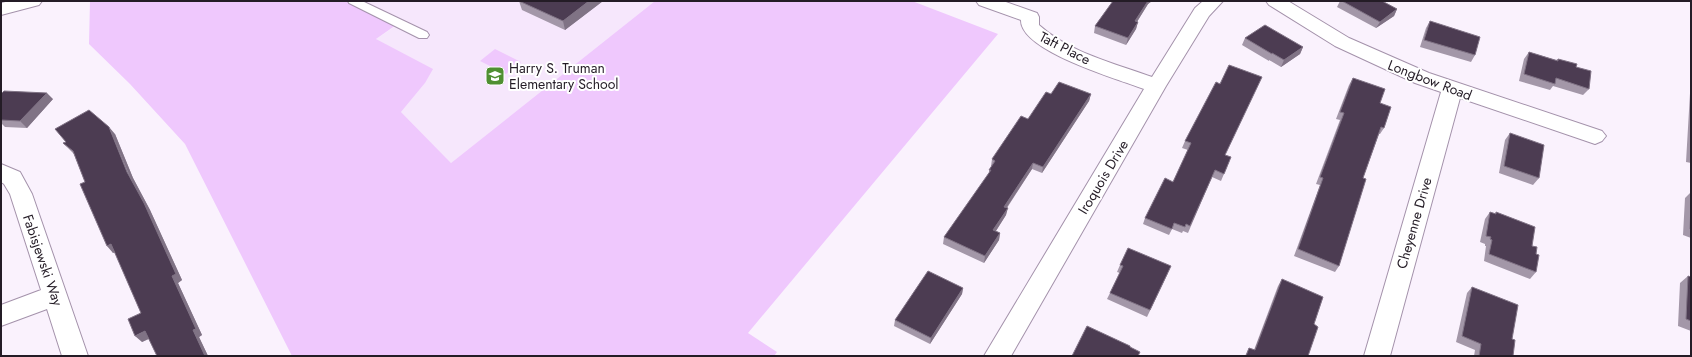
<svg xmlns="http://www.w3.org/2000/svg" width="1692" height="357" font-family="Jost,sans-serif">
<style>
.built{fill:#f6e7fc}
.green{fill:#efc8fd}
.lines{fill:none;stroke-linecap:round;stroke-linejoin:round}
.lane-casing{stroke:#a492ab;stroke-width:2}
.street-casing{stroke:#a492ab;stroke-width:2}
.lane{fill:#fff;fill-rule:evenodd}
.street{fill:#fff;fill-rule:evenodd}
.wall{fill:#a397a8}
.shaded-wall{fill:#807385}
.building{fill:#4c3c52;stroke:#807385}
.labels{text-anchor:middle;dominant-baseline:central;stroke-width:4;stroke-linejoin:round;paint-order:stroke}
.street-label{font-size:14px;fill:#241c26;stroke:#fff}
.poi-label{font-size:14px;fill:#241c26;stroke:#fff;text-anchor:start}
</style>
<rect width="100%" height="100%" fill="#faf2fd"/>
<path class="built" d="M353 1H655L451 163 401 112 425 83 376 39 399 24Z"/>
<path class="green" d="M90 1H353L399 23 376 39 433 69 425 83 401 112 451 163 655 1H912L998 34 748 333 777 352 774 356H292L185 144 130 84 89 44Z
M495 49 521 62 506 74 480 61Z"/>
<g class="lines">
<g class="lane-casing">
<path id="lane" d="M348 1H362L427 32 429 35 427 38H419L349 3Z"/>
</g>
<g class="street-casing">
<path id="street" d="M10 1H42L39 5 1 15V3Z
M976 1H1003L1037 13 1039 17V25C1070 53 1114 63 1152 77L1195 8 1203 1H1223L1209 16 1166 86 1011 356H984L1144 89C1118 79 1020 51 1021 20L979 5Z
M1266 1H1288L1349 38 1429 73 1602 131 1606 136 1602 141 1595 144 1460 98 1390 356H1364L1441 92 1415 83 1335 46 1269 5Z
M1 164 20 172 32 194 88 356H62L47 309 1 326V305L41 290 10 194 4 184 1 182Z"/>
</g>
<use href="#lane" class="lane"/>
<use href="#street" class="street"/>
</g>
<path class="wall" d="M519 1H603L565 30 522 10Z
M1113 1H1152L1148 4 1137 22H1138L1136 29 1126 45 1094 33 1095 26Z
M1340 1H1382L1397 9 1394 16 1376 28 1337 7Z
M1430 21 1475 55 1471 62 1420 47 1426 28Z
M1245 38 1303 47 1300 54 1281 67 1269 60V61L1242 45Z
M1529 52 1556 60 1558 59 1576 67 1589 89 1583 95 1553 86 1550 90 1519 81 1524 59Z
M1691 76V163L1686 162Z
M1353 78 1380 103 1384 128 1380 134H1379L1363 178 1339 266 1335 272 1294 256 1320 185 1316 184 1340 120 1336 119 1349 85Z
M1 94 53 99 27 128 5 127 1 123Z
M1051 94H1091L1089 101 1042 173 1032 169 1007 208 1006 215 996 231 1000 233 999 240 984 263 943 244 944 237 989 174V170L992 166H991L992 159 1028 119Z
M1510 133 1539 178 1533 185 1499 173 1505 140Z
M115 134 133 178 150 210 182 280 178 283 202 335 199 337 208 356H157L149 339 142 342 141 313 115 252 113 253 74 154 63 143Z
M1185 141 1231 157 1221 181 1212 177 1188 233 1183 231 1182 233 1172 229 1169 235 1143 224 1145 218 1173 182 1188 150 1182 148Z
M1691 192V238L1683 235 1685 198Z
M1490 212 1495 214 1496 212 1532 246 1536 254V272L1530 279 1484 261 1486 246H1485V244L1480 242 1485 219Z
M1120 265 1168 273 1147 317 1107 299 1120 273 1117 272Z
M1688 276 1691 277V331L1678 326 1680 283Z
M1282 279 1314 324 1308 356H1245L1249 348 1254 350 1278 286Z
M1472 287 1512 339 1513 356H1474L1475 350 1456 342 1467 293Z
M963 288 962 294 930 344 894 326 895 320Z"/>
<path class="shaded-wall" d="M589 1H603L565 30 563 21Z
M1148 1H1152L1148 4 1133 28 1135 21Z
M1397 9 1394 16 1376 28 1380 22Z
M1138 22 1136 29 1126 45 1128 38Z
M1303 47 1300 54 1281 67 1284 60Z
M47 93 53 99 27 128 20 121Z
M1091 94 1089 101 1042 173 1043 167Z
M109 127 115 134 133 178 150 210 182 280 178 283 202 335 199 337 208 356H205L193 330 172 276Z
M1033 163 1032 169 1003 213 1004 207Z
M1008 208 1006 215 992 237 993 230Z
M1000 233 999 240 984 263 985 256Z
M111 244 118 250 113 253 107 246Z
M963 288 962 294 930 344 931 338Z
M145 331 152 337 142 342 135 336Z"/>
<path class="building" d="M519 1H589L563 21Z
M1113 1H1148L1135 21 1138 22 1128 38 1095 26Z
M1342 1H1382L1397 9 1380 22Z
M1430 21 1480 37 1475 55 1424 40Z
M1265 25 1303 47 1284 60 1272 53V54L1245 38Z
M1529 52 1558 61V59L1577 64 1576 67 1591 71 1589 89 1556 78 1555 84 1524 74Z
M1229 65 1262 77 1225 155 1231 157 1224 174 1215 170 1190 226 1186 224 1185 227 1174 223 1172 229 1145 218 1165 178 1173 182 1191 143 1185 141 1216 82 1220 84Z
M1353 78 1385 89 1380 103 1391 107 1384 128 1381 127 1363 178 1366 179 1339 266 1298 249 1323 178 1320 177 1344 113 1340 112Z
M1059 82 1091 94 1043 167 1033 163 1004 207 1008 208 993 230 1000 233 985 256 944 237 991 170H989L995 161 992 159 1021 116 1028 119 1046 92 1051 94Z
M4 91 47 93 20 121 1 120V94Z
M89 110 109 127 127 172 144 203 176 274 172 276 196 329 193 330 205 356H157L145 331 135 336 128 319 141 313 111 244 107 246 80 184 85 182 73 151 63 143 66 142 55 129Z
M1510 133 1544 145 1539 178 1504 166Z
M1691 204V229H1690Z
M1490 212 1496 214V212L1535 227 1532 246 1537 247 1536 254 1539 255 1536 272 1489 254 1492 240 1490 239 1491 237 1486 236Z
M1128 248 1171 266 1150 310 1110 293 1123 266 1120 265Z
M928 271 963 288 931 338 895 320Z
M1688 276 1691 277V321L1686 319Z
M1282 279 1323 297 1314 324 1318 327 1308 356H1246L1249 348 1255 350Z
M1472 287 1518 305 1512 339 1515 340 1513 356H1479L1481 344 1462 336Z
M1087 326 1130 346V347L1140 352 1138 356H1072Z"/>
<defs>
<g id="school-square" transform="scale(1)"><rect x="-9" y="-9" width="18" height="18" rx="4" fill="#4f8f31" stroke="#fff"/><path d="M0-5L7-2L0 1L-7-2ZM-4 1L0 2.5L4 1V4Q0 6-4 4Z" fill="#fff"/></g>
</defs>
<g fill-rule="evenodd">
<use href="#school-square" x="495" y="76"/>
</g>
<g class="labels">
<g class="street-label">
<text transform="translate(1065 48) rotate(27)">Taft Place</text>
<text transform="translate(1430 80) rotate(21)">Longbow Road</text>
<text transform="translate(1103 177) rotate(-59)">Iroquois Drive</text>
<text transform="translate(1414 223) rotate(-74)">Cheyenne Drive</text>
<text transform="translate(43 260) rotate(71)">Fabisjewski Way</text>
</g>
<g class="poi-label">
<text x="509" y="68">Harry S. Truman<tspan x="509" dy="16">Elementary School</tspan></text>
</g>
</g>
<rect width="1692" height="357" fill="none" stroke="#241c26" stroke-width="4"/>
</svg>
